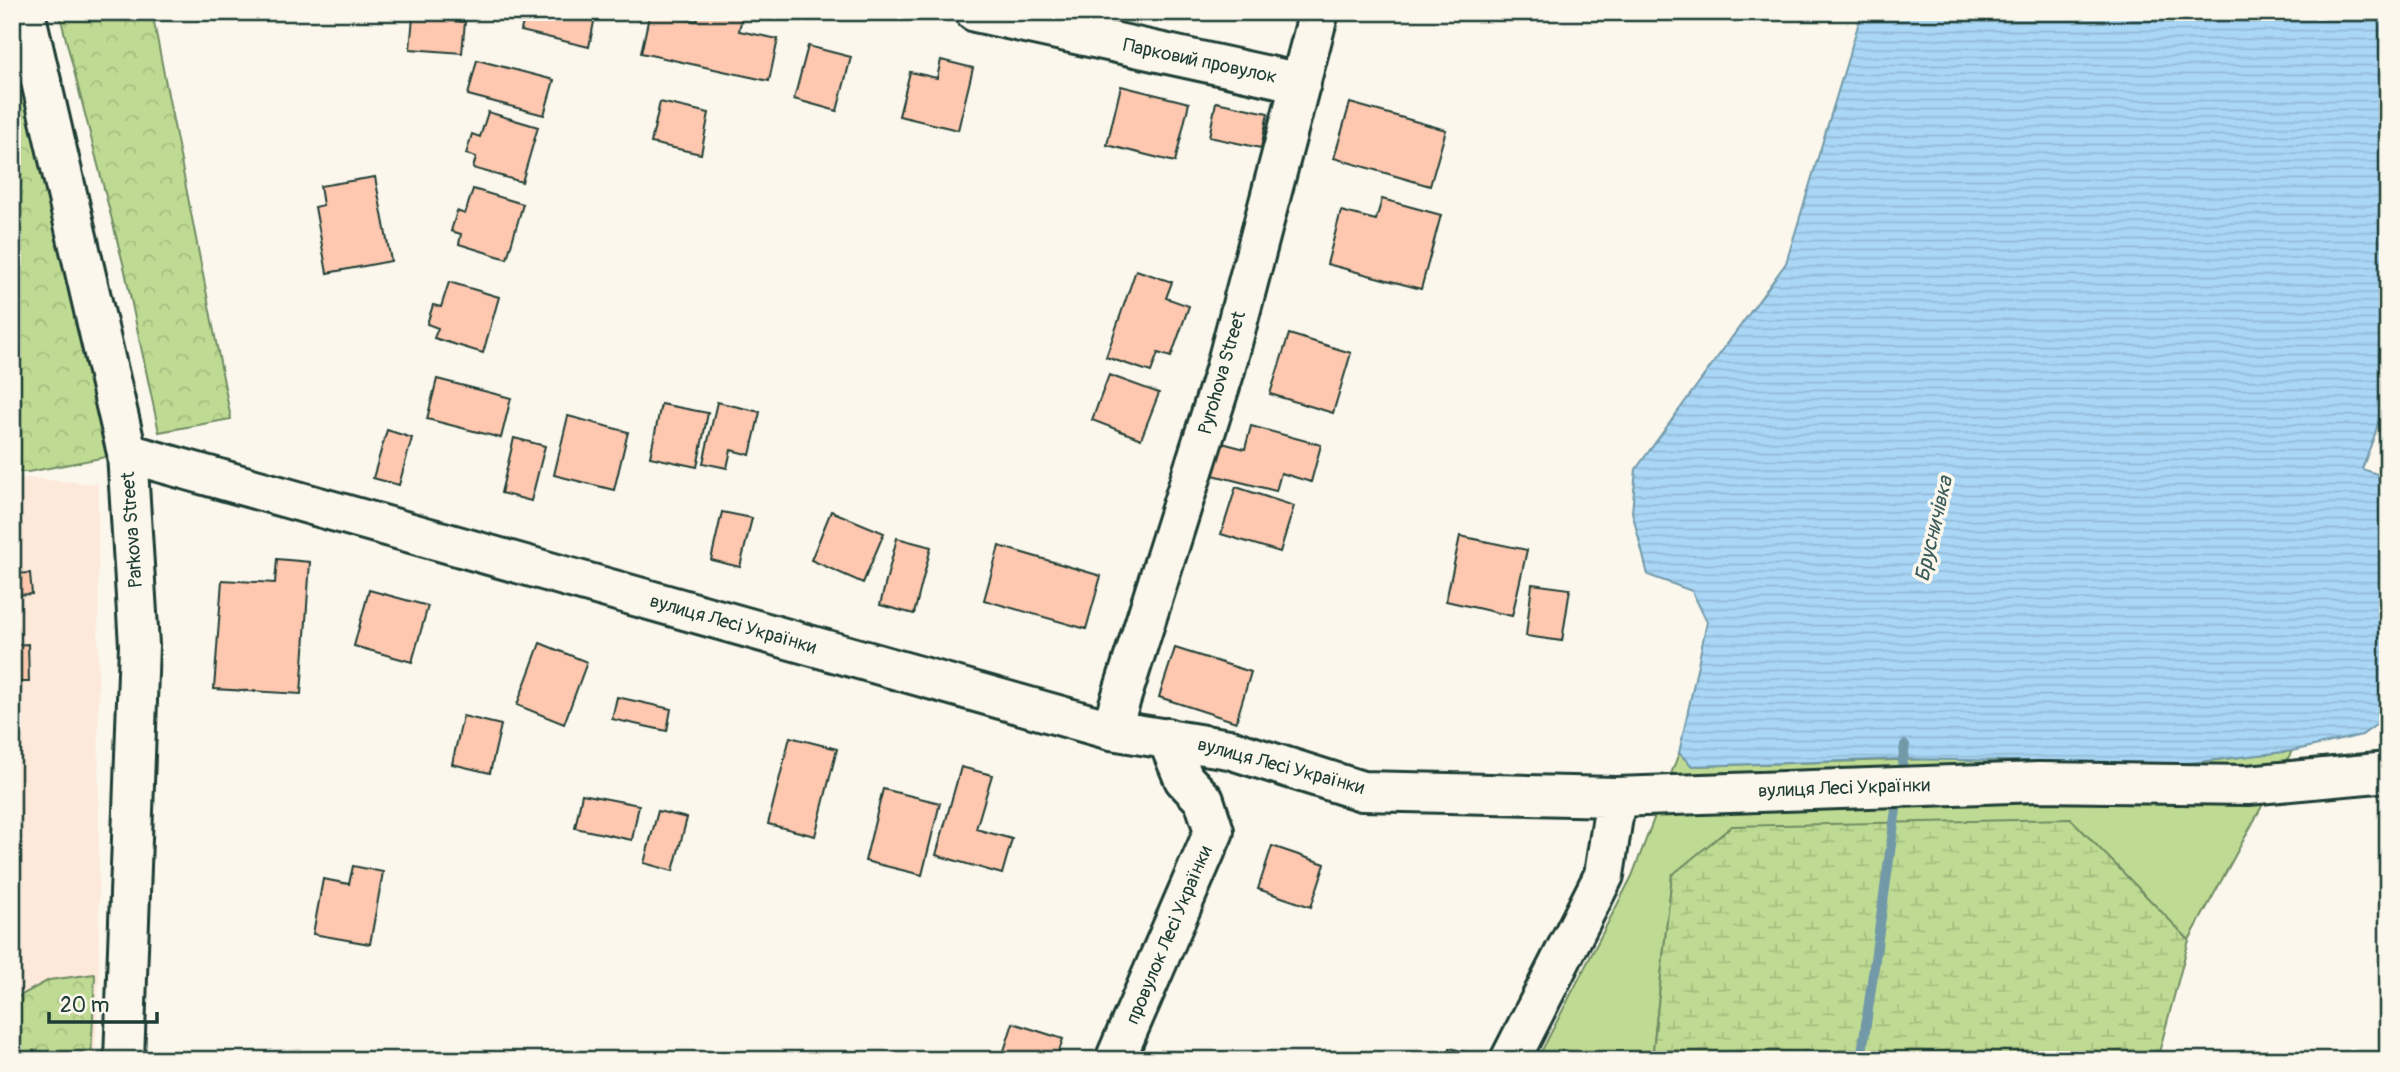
<svg xmlns="http://www.w3.org/2000/svg" width="2400" height="1072" font-family="Pangolin,sans-serif">
<style>
.built{fill:#fce9da}
.grass{fill:#bfdb93;stroke:#6f8c64;stroke-width:2}
.forest{fill:url(#forest-crowns);stroke:#6f8c64;stroke-width:2}
.wetland{fill:url(#wetland-marsh);stroke:#6f8c64;stroke-width:2}
.water{fill:url(#water-rules);stroke:#7299a8;stroke-width:2}
.lines{fill:none;stroke-linecap:round;stroke-linejoin:round}
.stream{stroke:#7299a8;stroke-width:10}
.building{fill:#fdc8af;stroke:#1f3d34;stroke-width:2}
.minor-casing{stroke:#1f3d34;stroke-width:44}
.minor{stroke:#fbf7ec;stroke-width:38}
.labels{text-anchor:middle;dominant-baseline:central;stroke-width:7;stroke-linejoin:round;paint-order:stroke}
.street-label{font-size:19px;fill:#1f3d34;stroke:#fbf7ec}
.water-label{font-size:21px;font-style:italic;fill:#3b5c5b;stroke:#fbf7ec}
</style>
<defs>
<pattern id="forest-crowns" width="20" height="18" patternUnits="userSpaceOnUse" patternTransform="scale(1.75)"><rect width="20" height="18" fill="#bfdb93"/><path d="M2 6a3 3 0 1 1 6 0M12 15a3 3 0 1 1 6 0" fill="none" stroke="#a4bd7f"/></pattern>
<pattern id="wetland-marsh" width="20" height="14" patternUnits="userSpaceOnUse" patternTransform="scale(1.75)"><rect width="20" height="14" fill="#bfdb93"/><path d="M1 5h8M5 5V1M11 12h8M15 12V8" fill="none" stroke="#a4bd7f"/></pattern>
<pattern id="water-rules" width="6" height="5" patternUnits="userSpaceOnUse" patternTransform="scale(1.75)"><rect width="6" height="5" fill="#aad7f6"/><path d="M0 2.5h6" fill="none" stroke="#92b9d4"/></pattern>
</defs>
<rect width="100%" height="100%" fill="#fbf7ec"/>
<filter id="ink" filterUnits="userSpaceOnUse"><feTurbulence type="fractalNoise" baseFrequency=".0143" numOctaves="2"/><feDisplacementMap in="SourceGraphic" scale="14" xChannelSelector="R" yChannelSelector="G"/><feConvolveMatrix kernelMatrix="1 2 1 2 8 2 1 2 1" color-interpolation-filters="sRGB"/></filter>
<g filter="url(#ink)">
<path class="built" d="M12 477 98 484 99 978 95 1060H12Z"/>
<path class="grass" d="M2292 751 2189 940 2070 819 1672 875 1652 1060H1537L1632 876 1679 753 1692 766 1931 759 2181 764Z"/>
<path class="forest" d="M12 12 127 453 28 472H12V66L15 65 12 55Z
M59 12H152L231 419 159 432 125 271Z
M95 974 91 1060H12V1025L16 998 49 980Z"/>
<path class="wetland" d="M2071 819 2189 940 2157 1060H1652L1672 875 1732 826Z"/>
<path class="water" d="M1862 12H2388V386L2375 434 2362 469 2383 476 2388 506V716L2362 735 2292 751 2181 764 1901 759 1692 766 1679 753 1707 622 1692 591 1648 575 1632 512 1636 469 1786 263Z"/>
<g class="lines">
<path class="stream" d="M1861 1060 1905 745"/>
</g>
<path class="building" d="M525 12H596L589 47 521 31Z
M650 12 697 21 699 12H743L739 31 778 39 769 81 641 53Z
M413 17 465 22 462 53 410 49Z
M808 46 851 57 837 111 794 99Z
M477 60 554 80 544 115 468 95Z
M941 60 973 68 958 130 899 116 910 72 937 78Z
M1121 86 1189 103 1175 162 1107 145Z
M660 102 709 113 701 154 651 143Z
M1216 102 1268 113 1261 148 1209 137Z
M1350 103 1446 130 1430 186 1334 158Z
M488 112 538 127 522 182 473 168 476 157 466 154 472 134 480 137Z
M375 177 391 261 327 273 315 207 323 205 320 186Z
M473 189 523 204 507 259 459 244 461 234 451 231 457 211 465 214Z
M1382 199 1441 215 1421 289 1327 264 1341 211 1376 220Z
M1136 270 1172 282 1166 298 1189 306 1171 357 1158 353 1151 372 1106 357Z
M449 282 499 297 483 353 434 338 438 328 427 324 433 305 441 307Z
M1289 334 1351 353 1333 413 1270 394Z
M1109 375 1159 393 1141 439 1092 420Z
M437 379 511 398 501 438 427 419Z
M717 402 760 412 750 455 731 450 727 468 703 463Z
M661 404 708 413 697 467 650 457Z
M568 416 628 432 614 490 554 475Z
M1251 426 1321 445 1311 482 1281 473 1276 491 1213 475 1222 443 1245 449Z
M387 430 412 438 399 485 373 478Z
M514 438 545 446 531 501 501 493Z
M1236 487 1294 506 1280 552 1221 534Z
M831 511 884 533 863 583 811 560Z
M722 512 752 518 740 567 711 560Z
M1460 536 1527 550 1512 616 1446 601Z
M897 538 931 547 914 614 880 605Z
M999 546 1101 576 1086 629 984 600Z
M277 559 310 562 301 694 214 689 222 580 275 583Z
M30 573 32 594 12 595V574Z
M1532 584 1570 589 1562 641 1526 636Z
M369 590 428 606 412 662 354 646Z
M540 643 587 662 564 724 517 705Z
M28 644 29 682H12V645Z
M1175 648 1251 672 1236 722 1159 697Z
M617 697 671 709 667 731 612 719Z
M463 716 501 725 490 773 452 764Z
M790 737 837 749 815 836 768 824Z
M961 767 992 775 976 829 1012 839 1002 874 936 855Z
M883 789 940 803 922 875 865 861Z
M582 794 639 805 632 840 575 828Z
M658 811 687 818 673 871 644 863Z
M1272 846 1325 864 1311 907 1258 889Z
M353 866 383 872 370 944 313 934 323 879 349 884Z
M1013 1023 1063 1039 1056 1060H1001Z
M1450 1048 1489 1058V1060H1447Z"/>
<g class="lines">
<g class="minor-casing">
<path id="minor" d="M25 12 127 453 139 645 124 1060
M975 12 1301 83
M127 453 1111 730 1229 749 1362 791 1616 797 2039 782 2248 785 2388 772
M1111 730 1225 370 1319 12
M1115 1060 1214 831 1204 800 1184 779 1167 738
M1510 1060 1604 875 1616 797"/>
</g>
<use href="#minor" class="minor"/>
</g>
</g>
<g class="labels">
<g class="street-label">
<text transform="translate(1200 61) rotate(12)">Парковий провулок</text>
<text transform="translate(1222 373) rotate(-74)">Pyrohova Street</text>
<text transform="translate(132 530) rotate(-94)">Parkova Street</text>
<text transform="translate(733 624) rotate(16)">вулиця Лесі Українки</text>
<text transform="translate(1281 766) rotate(15)">вулиця Лесі Українки</text>
<text transform="translate(1844 788) rotate(-2)">вулиця Лесі Українки</text>
<text transform="translate(1169 935) rotate(-67)">провулок Лесі Українки</text>
</g>
<g class="water-label">
<text transform="translate(1934 529) rotate(-77)">Брусничівка</text>
</g>
</g>
<rect width="2400" height="1072" fill="none" stroke="#fbf7ec" stroke-width="42"/>
<rect x="21" y="21" width="2358" height="1030" fill="none" stroke="#1f3d34" stroke-width="2.5" filter="url(#ink)"/>
<path d="M49 1012v10h108v-10" fill="none" stroke="#1f3d34" stroke-width="3.5"/>
<text x="60" y="1012" font-size="21" fill="#1f3d34" stroke="#fbf7ec" stroke-width="5" paint-order="stroke">20 m</text>
</svg>
